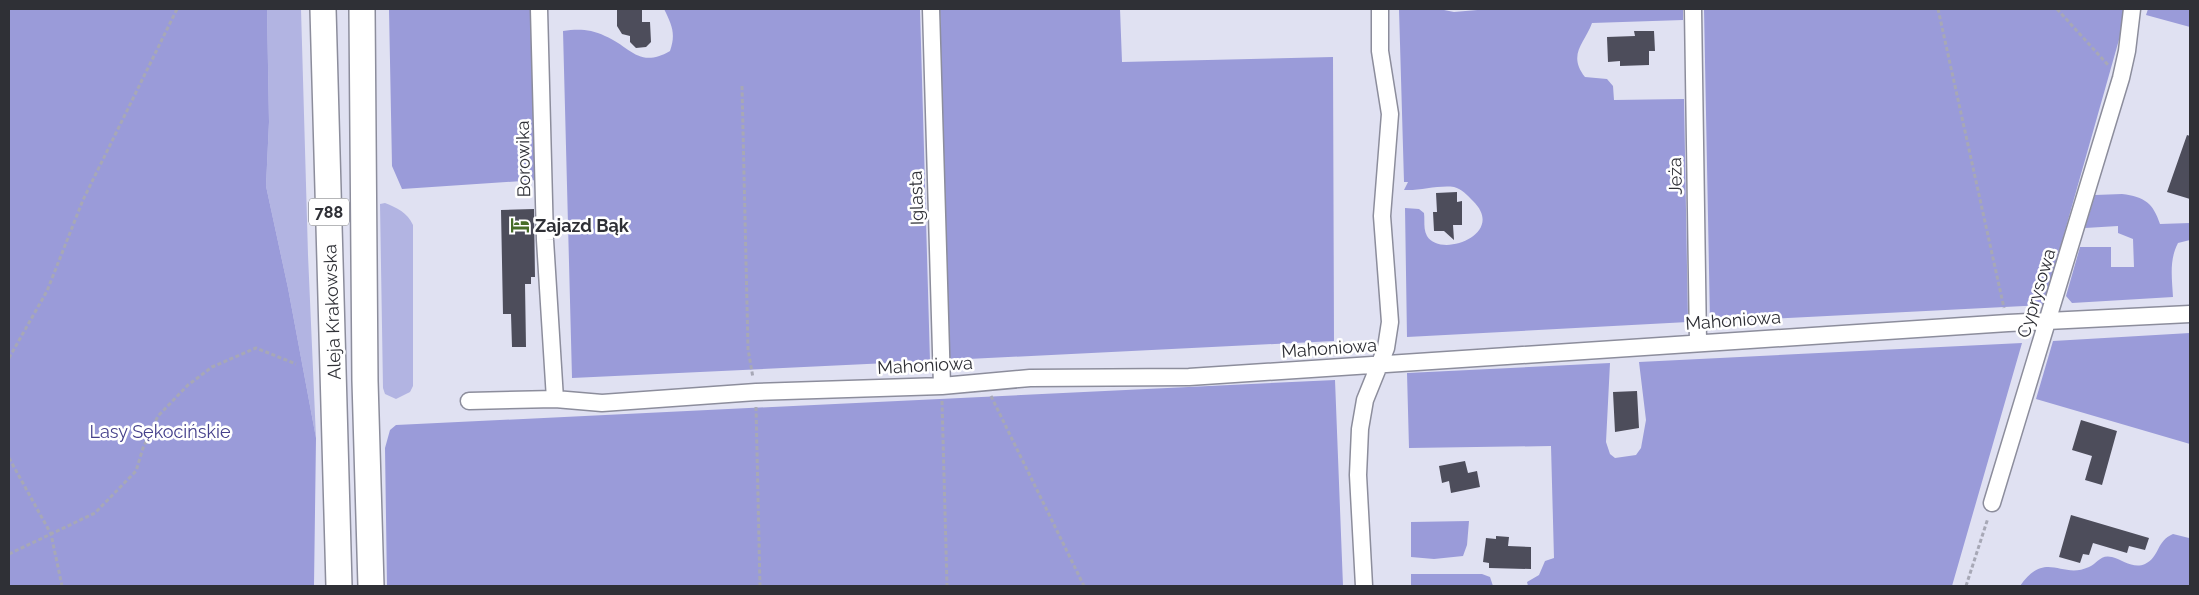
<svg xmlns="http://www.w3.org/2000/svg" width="2199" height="595" font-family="Raleway,sans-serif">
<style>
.green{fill:#b2b4e2}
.forest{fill:#9a9bd9}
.building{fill:#4d4d5b}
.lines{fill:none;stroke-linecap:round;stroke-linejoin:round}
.minor-casing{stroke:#8c8d9c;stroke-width:19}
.primary-casing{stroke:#8c8d9c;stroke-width:28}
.path{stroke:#a7a8b6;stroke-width:3;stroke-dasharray:4 2.5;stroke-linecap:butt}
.minor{stroke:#fff;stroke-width:16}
.primary{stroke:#fff;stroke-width:25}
.labels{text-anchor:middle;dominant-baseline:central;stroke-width:5;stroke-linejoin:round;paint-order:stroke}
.shield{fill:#fff;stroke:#6d6e72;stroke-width:1}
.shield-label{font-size:16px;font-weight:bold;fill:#2f3036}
.street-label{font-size:18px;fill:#2f3036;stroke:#fff}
.poi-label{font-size:18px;font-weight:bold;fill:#2f3036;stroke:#fff;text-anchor:start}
.park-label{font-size:18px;fill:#45408b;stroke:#fff}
</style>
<rect width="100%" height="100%" fill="#e0e1f2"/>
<path class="green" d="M267 9H301L308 255 316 438 288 288 266 186 269 122Z
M385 203C397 208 407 212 413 225V386L410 392 396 399 385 394 383 388 380 204Z"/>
<path class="forest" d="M9 9H267L269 122 266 186 288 288 316 438 314 586H9Z
M389 9H533L537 180 402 189 392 166Z
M664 9H920L930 361 572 378 563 31C578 29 590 29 605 36 631 47 639 69 670 51 676 34 672 25 664 9Z
M940 9H1120L1122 62 1333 57 1334 341 948 360Z
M1399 9H1439L1454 12 1489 9H1683V20L1592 23C1585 43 1567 54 1585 77L1607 79 1613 86 1614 100 1684 99 1688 322 1407 337 1405 208 1419 209 1424 213C1425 220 1423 229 1427 236 1441 259 1507 234 1473 201 1467 195 1462 189 1454 187 1438 185 1420 191 1404 190L1408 182H1404Z
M1704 9H2124L2122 29 2044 305 1710 322Z
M2148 9H2190V27L2146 15Z
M2122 194C2145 197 2153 203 2160 224L2190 223V240L2178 243C2169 260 2172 278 2173 297L2072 303 2066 296 2080 247H2111V267H2134L2133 239 2118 233V226L2085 228 2095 195Z
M2190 333V444L2036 399 2053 341Z
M2022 343 1952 586H1528L1527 582 1539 575 1545 561 1554 558 1551 446 1409 448 1407 373 1610 363 1606 442 1610 454 1615 458 1636 455 1641 448 1646 420 1639 362Z
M1335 380 1343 586H387L385 448 390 430 396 425Z
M1469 521 1467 545 1463 556 1434 559 1411 557V522Z
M2173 534 2189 538 2190 536V586H2020C2046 549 2061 580 2089 567 2097 564 2100 554 2112 557 2123 560 2133 569 2145 564 2160 557 2156 541 2173 534Z
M1411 574H1482L1490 577 1493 586H1411Z"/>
<path class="building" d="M617 9H642V22H650L651 42 646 47 636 48 630 42V36L622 34 617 26Z
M1634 31H1654L1655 51H1649V65L1620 66V61L1608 62 1607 37 1635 36Z
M2187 135 2190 136V199L2167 192Z
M1457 192V202L1462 201V225H1453L1454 240 1444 231H1434L1433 212H1437L1436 193Z
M534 209 535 277H531V284H525L526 347H512L511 314H503L501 210Z
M1637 391 1639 428 1615 432 1613 392Z
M2081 420 2117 431 2102 485 2085 480 2092 456 2072 450Z
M1465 461 1468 473 1477 471 1480 487 1451 493 1449 481 1442 483 1439 466Z
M2071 515 2149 538 2145 550 2129 546 2127 553 2093 543 2089 555 2083 554 2080 563 2059 557Z
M1496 536 1509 537 1508 546 1531 547V569L1489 568V563L1483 562 1486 538 1496 539Z"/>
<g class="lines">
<g class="minor-casing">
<path id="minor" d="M539 9 545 240 555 399
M931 9 942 386
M1693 9 1698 343
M469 401 555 399 602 403 756 392 942 386 1030 378 1189 377 2008 323 2190 314
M1992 503 2121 78 2127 51 2132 9
M1364 586 1358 475 1360 429 1365 400 1386 348 1390 322 1382 216 1390 114 1380 51V9"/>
</g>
<g class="primary-casing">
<path id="primary" d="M323 9 339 586
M362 9 365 381 371 586"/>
</g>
<path class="path" d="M1938 9 2004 308
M2057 9 2108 65
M742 86 748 349 753 378
M9 358 47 291 83 200 177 9
M991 396 1084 586
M942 401 947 586
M756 407 760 586
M9 458 51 534 62 586
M9 554 95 513 136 471 143 448 158 416 188 385 212 367 256 348 296 364
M1966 586 1988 518"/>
<use href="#minor" class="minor"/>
<use href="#primary" class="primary"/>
</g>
<defs>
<g id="hotel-bare" transform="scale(1.5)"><path d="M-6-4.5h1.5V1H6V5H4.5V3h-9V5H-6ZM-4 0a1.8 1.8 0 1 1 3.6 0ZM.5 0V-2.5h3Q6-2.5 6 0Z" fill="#476d28" stroke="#fff" stroke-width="2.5" paint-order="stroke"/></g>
</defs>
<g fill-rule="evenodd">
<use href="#hotel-bare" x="520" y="225"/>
</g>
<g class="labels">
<rect class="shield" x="309" y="198.5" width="40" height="27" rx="4"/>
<g class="shield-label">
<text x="329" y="212">788</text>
</g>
<g class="street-label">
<text transform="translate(523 159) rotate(-91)">Borowika</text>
<text transform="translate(1675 176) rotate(-91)">Jeża</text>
<text transform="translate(916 198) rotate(-92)">Iglasta</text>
<text transform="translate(2036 293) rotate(-73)">Cyprysowa</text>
<text transform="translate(332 312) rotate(-92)">Aleja Krakowska</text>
<text transform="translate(1733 320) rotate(-4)">Mahoniowa</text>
<text transform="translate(1329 348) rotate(-4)">Mahoniowa</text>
<text transform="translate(925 365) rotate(-3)">Mahoniowa</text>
</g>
<g class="poi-label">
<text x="535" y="225">Zajazd Bąk</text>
</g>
<g class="park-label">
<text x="160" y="431">Lasy Sękocińskie</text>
</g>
</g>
<rect width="2199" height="595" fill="none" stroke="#2f3036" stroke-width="20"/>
</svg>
